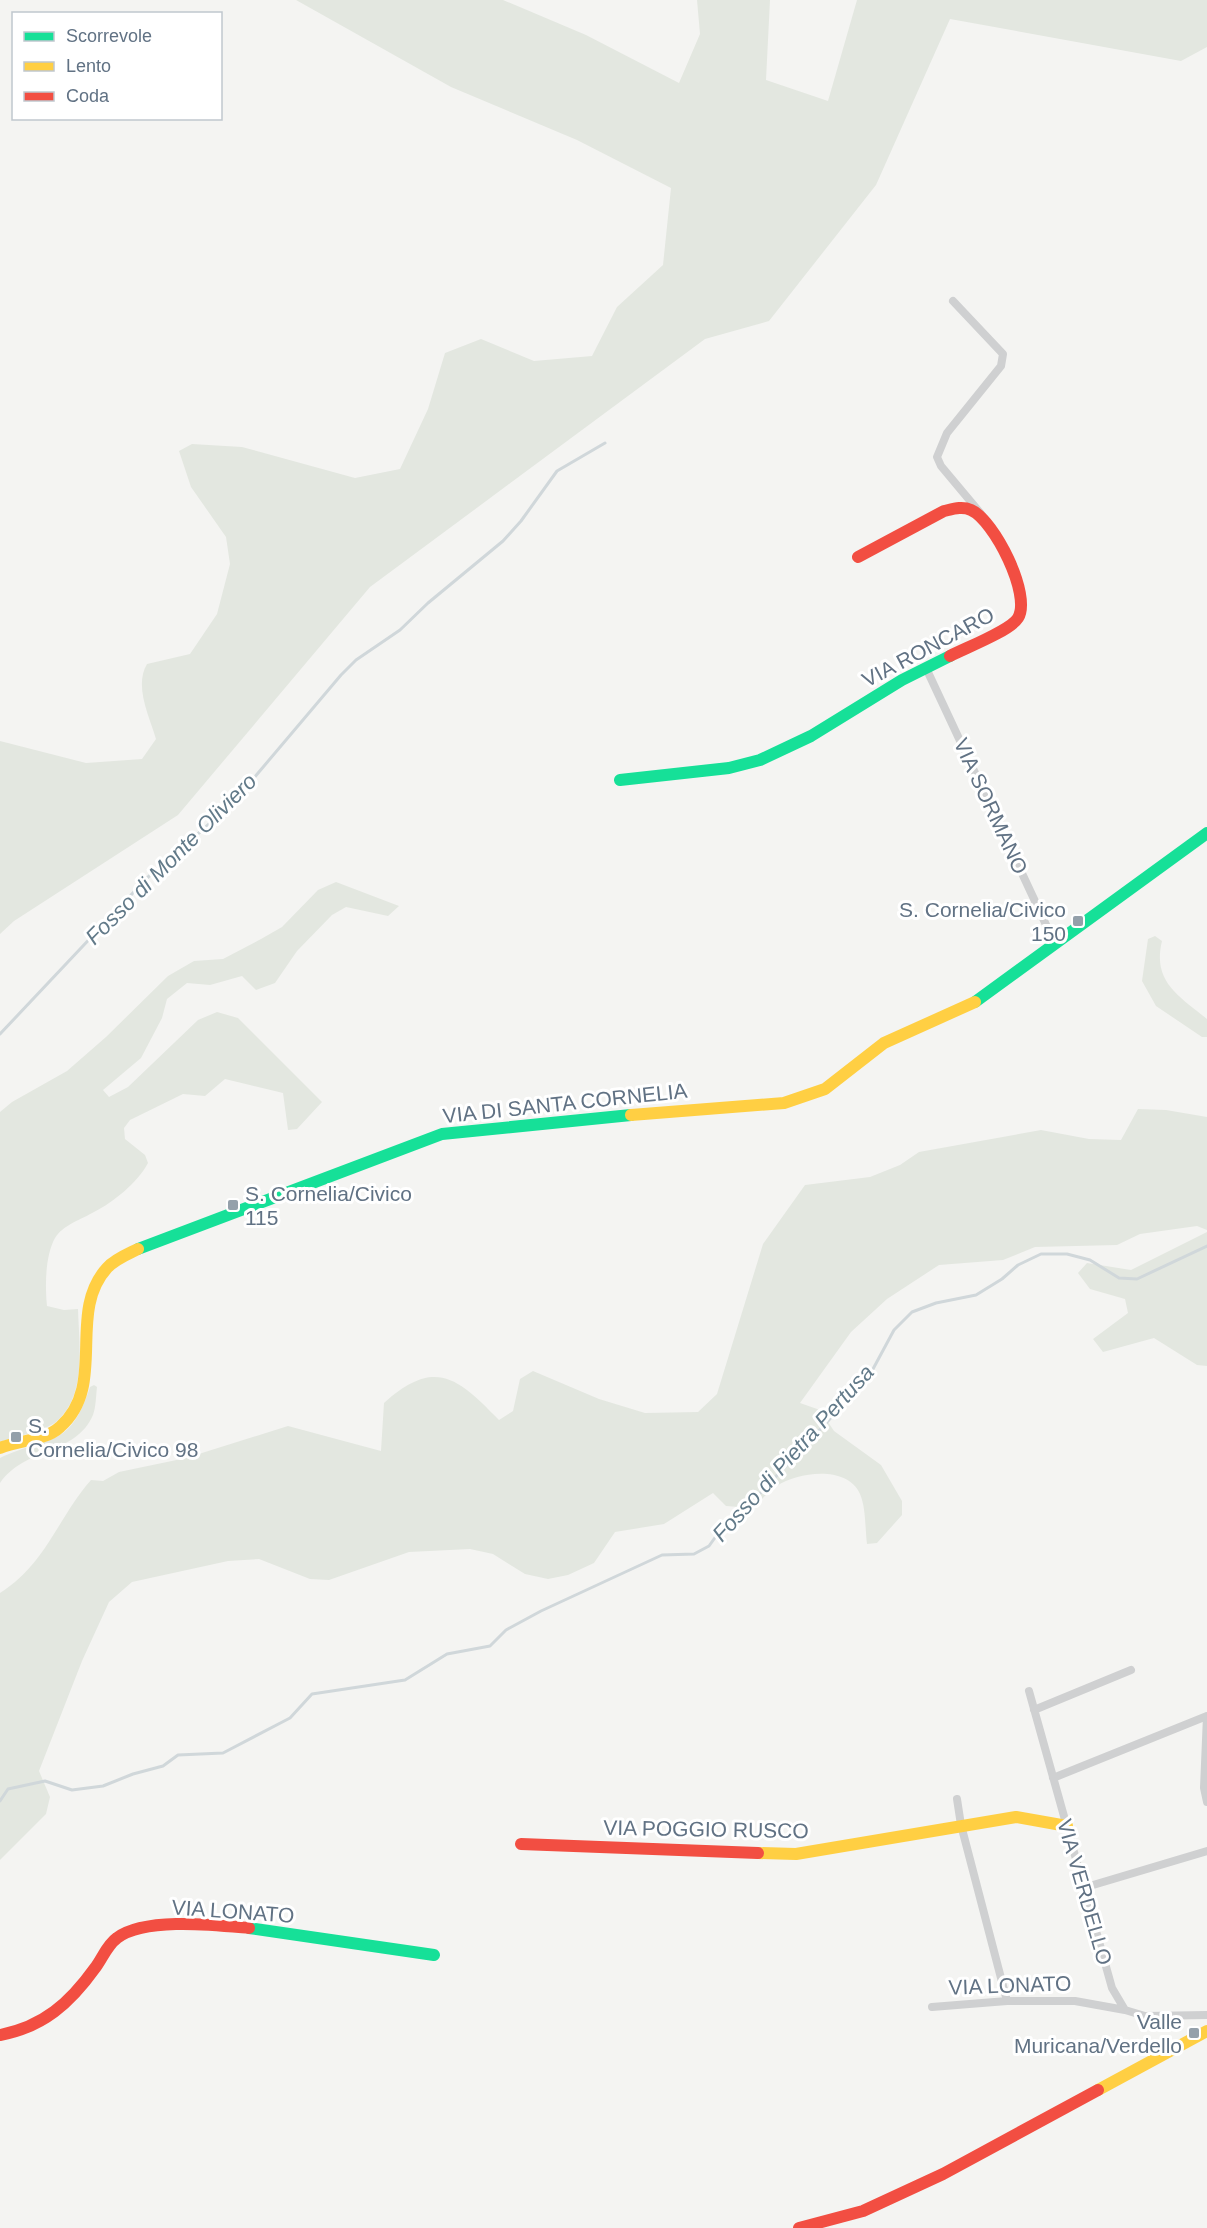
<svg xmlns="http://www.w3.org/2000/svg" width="1207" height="2228" font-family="Helvetica,sans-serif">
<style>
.green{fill:#e3e7e0}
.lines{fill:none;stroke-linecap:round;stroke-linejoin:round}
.stream{stroke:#d0d7da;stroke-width:3}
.street{stroke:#cfd0d1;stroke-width:8}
.fast{stroke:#16e098;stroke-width:12}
.slow{stroke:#ffcf43;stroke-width:12}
.jam{stroke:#f24e42;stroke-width:12}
.poi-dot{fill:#94a0aa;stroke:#fff;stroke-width:2}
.labels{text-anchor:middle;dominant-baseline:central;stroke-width:6;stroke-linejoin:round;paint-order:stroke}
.street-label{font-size:21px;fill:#617284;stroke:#fff}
.poi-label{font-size:21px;fill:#617284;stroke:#fff;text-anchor:end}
.water-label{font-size:22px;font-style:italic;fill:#627a89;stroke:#fff}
</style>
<rect width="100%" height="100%" fill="#f4f4f2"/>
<path class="green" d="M296 0H503L586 35 679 83 700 34 697 0H770L766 80 828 101 857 0H1207V47L1181 61 950 19 876 185 769 321 705 339 370 587 178 815 14 921 0 934V741L86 763 142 759 156 739C149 715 134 686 147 664L190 654 217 614 230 564 226 537 191 487 179 451 192 444 242 447 355 478 400 469 428 409 445 353 481 339 534 361 592 356 617 307 663 265 671 188 577 140 451 87Z
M336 882 399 906 388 916 346 907 332 915 297 951 275 983 256 990 242 976 210 985 187 983 167 999 162 1018 141 1058 103 1090 109 1097 128 1087 198 1020 217 1012 238 1018 322 1102 297 1129 288 1130 283 1093 225 1079 205 1096 183 1094 130 1120 124 1128 125 1139 145 1155 148 1163C138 1182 114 1202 94 1212 82 1219 63 1225 55 1238 45 1256 45 1286 47 1306L64 1310 78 1309C79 1345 87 1394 57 1421 48 1430 14 1437 0 1442V1112L12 1102 67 1071 106 1037 168 976 194 961 223 959 261 939 282 927 318 890Z
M1155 936 1162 941C1152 982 1179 996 1207 1019V1037H1202L1156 1006 1142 981 1148 939Z
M1138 1109 1166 1110 1207 1117V1230L1197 1226 1140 1234 1117 1245 1035 1247 1003 1260 939 1265 887 1299 851 1332 800 1403 820 1410 834 1431 881 1465 902 1501V1515L877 1543 867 1544C865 1528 866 1508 860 1494 847 1465 798 1472 777 1486 768 1491 761 1501 753 1508L726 1506 713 1493 664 1524 615 1532 594 1563 568 1575 548 1579 525 1574 493 1554 470 1549 409 1552 329 1580 310 1579 259 1559 228 1561 132 1582 109 1602 82 1661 39 1771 50 1797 46 1814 0 1860V1593C46 1564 57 1519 91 1480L103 1481 119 1472 186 1458 288 1426 381 1451 384 1403C435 1357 458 1378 499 1420L513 1411 520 1379 533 1371 599 1399 645 1413 698 1412 717 1394 763 1244 805 1185 870 1177 900 1165 919 1152 1041 1130 1089 1139 1121 1140Z
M1207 1232V1366L1197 1365 1154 1338 1103 1352 1093 1339 1128 1313 1125 1299 1090 1289 1078 1273 1087 1263 1131 1270Z
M94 1385 97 1387C96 1395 96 1407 93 1415 76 1455 25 1447 0 1483V1458C51 1434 69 1450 90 1387Z"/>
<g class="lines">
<path class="stream" d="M0 1034 147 878 231 805 341 675 356 660 400 630 428 603 503 541 521 521 557 471 605 443
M0 1801 8 1789 45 1781 72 1790 103 1786 133 1774 163 1766 178 1755 223 1753 290 1718 312 1694 405 1680 447 1654 490 1646 506 1630 541 1611 662 1555 694 1554 709 1546 724 1525 751 1503 828 1421 873 1369 894 1330 912 1312 936 1303 976 1295 1002 1279 1018 1265 1041 1254H1067L1090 1260 1119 1278 1137 1279 1207 1246"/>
<path class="street" d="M953 301 1003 354 1001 366 947 433 937 457 941 466 982 515
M926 668 1055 944
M1029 1691 1112 1988 1125 2010 1145 2016 1207 2015
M1034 1710 1131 1670
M1207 1716 1204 1788 1207 1802
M1053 1778 1207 1716
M957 1799 961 1825 1007 2001
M1083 1888 1207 1851
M932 2007 1007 2001H1075L1125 2010"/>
<path class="fast" d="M620 780 729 768 760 760 811 736 902 680 950 656
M975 1002 1207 833
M138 1249 442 1134 631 1115
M249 1928 434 1955"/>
<path class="slow" d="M631 1115 784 1103 825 1089 884 1043 975 1002
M0 1448C19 1440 45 1441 60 1427 108 1385 66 1313 107 1268 115 1259 128 1254 138 1249
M758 1853 796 1854 1016 1817 1067 1826
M1098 2090 1207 2031"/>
<path class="jam" d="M858 557 944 511C953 509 962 506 971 510 994 520 1032 595 1018 618 1010 631 965 648 950 656
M521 1844 758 1853
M0 2035C43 2027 70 2003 95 1968 102 1959 107 1945 117 1938 145 1917 215 1925 249 1928
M799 2228 863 2211 943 2174 1098 2090"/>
</g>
<g class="poi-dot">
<rect x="1072" y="915" width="12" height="12" rx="3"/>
<rect x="227" y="1199" width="12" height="12" rx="3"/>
<rect x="10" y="1431" width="12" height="12" rx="3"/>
<rect x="1188" y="2027" width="12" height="12" rx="3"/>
</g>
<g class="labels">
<g class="street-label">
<text transform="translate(928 647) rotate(-28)">VIA RONCARO</text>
<text transform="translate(991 806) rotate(65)">VIA SORMANO</text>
<text transform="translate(565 1103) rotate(-6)">VIA DI SANTA CORNELIA</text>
<text transform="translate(706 1829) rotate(1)">VIA POGGIO RUSCO</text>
<text transform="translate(1085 1892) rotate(74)">VIA VERDELLO</text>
<text transform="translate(233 1911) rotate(4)">VIA LONATO</text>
<text transform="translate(1010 1985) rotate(-2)">VIA LONATO</text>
</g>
<g class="poi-label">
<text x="1066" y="909">S. Cornelia/Civico<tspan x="1066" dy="24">150</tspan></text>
<text x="245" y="1193" text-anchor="start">S. Cornelia/Civico<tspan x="245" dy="24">115</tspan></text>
<text x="28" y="1425" text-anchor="start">S.<tspan x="28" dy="24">Cornelia/Civico 98</tspan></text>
<text x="1182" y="2021">Valle<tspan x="1182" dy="24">Muricana/Verdello</tspan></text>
</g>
<g class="water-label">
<text transform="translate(171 859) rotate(-45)">Fosso di Monte Oliviero</text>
<text transform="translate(793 1453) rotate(-48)">Fosso di Pietra Pertusa</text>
</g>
</g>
<rect x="12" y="12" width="210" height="108" fill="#ffffff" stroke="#c0c7ce" stroke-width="1.5"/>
<rect x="24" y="32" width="30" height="9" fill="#16e098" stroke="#c0c7ce" stroke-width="1.5"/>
<text x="66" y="42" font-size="18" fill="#617284">Scorrevole</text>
<rect x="24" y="62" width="30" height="9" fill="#ffcf43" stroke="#c0c7ce" stroke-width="1.5"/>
<text x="66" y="72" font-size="18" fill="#617284">Lento</text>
<rect x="24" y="92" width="30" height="9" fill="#f24e42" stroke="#c0c7ce" stroke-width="1.5"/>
<text x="66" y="102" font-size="18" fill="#617284">Coda</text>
</svg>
